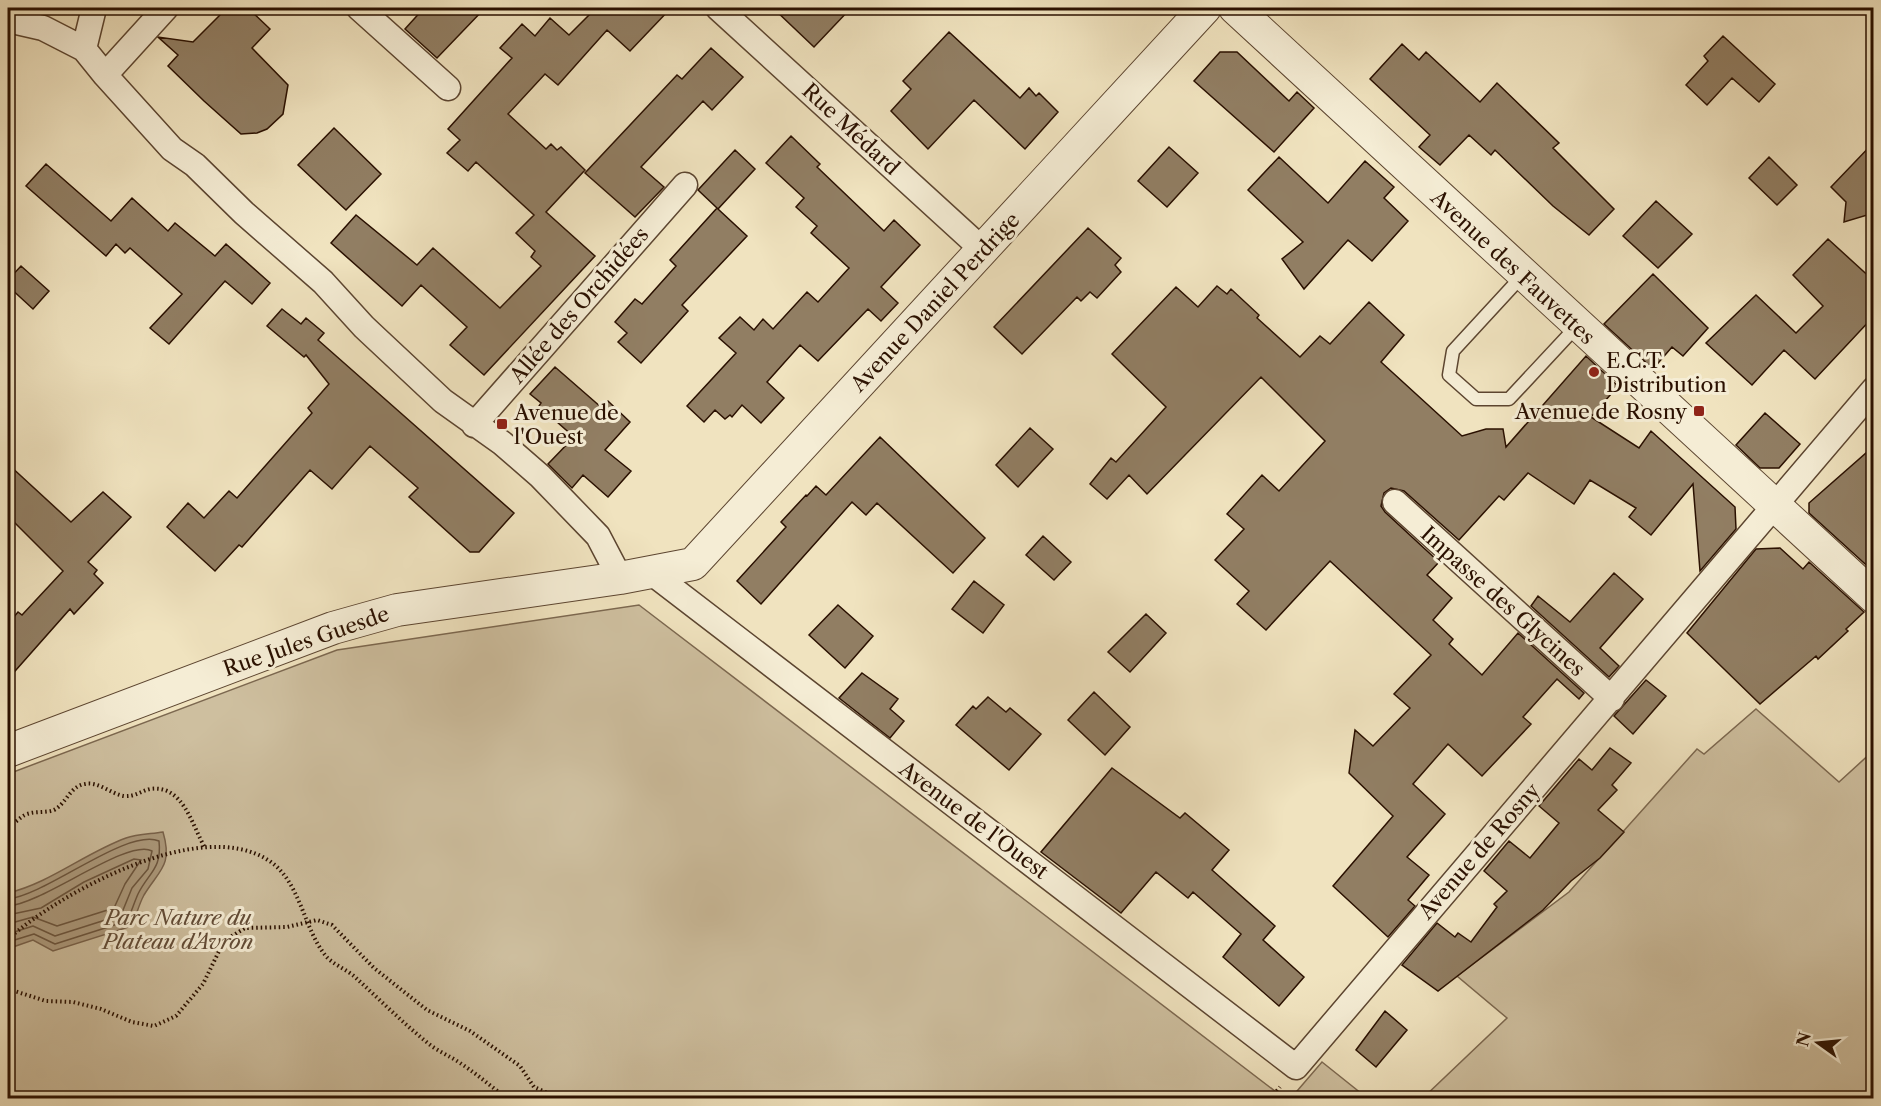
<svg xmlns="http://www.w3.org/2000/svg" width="1881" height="1106" font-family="'Libre Caslon Text',serif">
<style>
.green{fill:#cebf9f;stroke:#7c6850;stroke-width:1.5}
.water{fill:#ad9b7e;stroke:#79634c;stroke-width:1.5}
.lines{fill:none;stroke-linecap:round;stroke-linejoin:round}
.shore{stroke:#6c563f;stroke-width:1.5}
.building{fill:#917e63;stroke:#2a1000;stroke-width:1.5}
.service-casing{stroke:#5c4530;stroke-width:15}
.minor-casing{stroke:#5c4530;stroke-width:27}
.tertiary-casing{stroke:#5c4530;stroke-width:34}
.path{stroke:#2a1000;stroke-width:4;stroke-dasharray:1.5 3;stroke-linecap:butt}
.service{stroke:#f5edd5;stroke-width:12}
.minor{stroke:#f5edd5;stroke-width:24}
.tertiary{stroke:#f5edd5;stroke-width:32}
.poi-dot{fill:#8f2418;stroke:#f5edd5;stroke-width:2}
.labels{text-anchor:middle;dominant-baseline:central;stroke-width:6;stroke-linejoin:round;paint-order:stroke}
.street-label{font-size:21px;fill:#2a1000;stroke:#f5edd5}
.poi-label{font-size:21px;fill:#2a1000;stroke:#f5edd5;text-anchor:start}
.park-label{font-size:21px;font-style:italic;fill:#634d38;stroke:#f5edd5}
</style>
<rect width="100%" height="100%" fill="#f0e3bf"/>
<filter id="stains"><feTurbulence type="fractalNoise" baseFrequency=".00333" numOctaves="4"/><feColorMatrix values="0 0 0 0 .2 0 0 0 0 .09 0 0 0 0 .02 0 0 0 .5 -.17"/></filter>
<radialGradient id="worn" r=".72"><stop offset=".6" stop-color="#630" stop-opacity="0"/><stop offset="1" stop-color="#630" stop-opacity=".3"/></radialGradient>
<path class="green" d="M639 605 1284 1098H8V774L337 650Z
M1756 709 1839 782 1873 751V1098H1423L1507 1018 1457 976 1569 892 1697 749 1704 754Z
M1322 1062 1367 1098H1291Z"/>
<path class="water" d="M163 832C173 866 159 870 144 895 139 904 136 916 132 926L53 951 33 940 10 948 8 945V893C50 883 85 853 126 838 137 834 151 834 163 832Z"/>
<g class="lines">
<path class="shore" d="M8 899C47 895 126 828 159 841 162 869 149 872 138 894 134 903 131 913 127 921L55 944 34 934 8 942
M8 906C43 904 127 838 152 851L148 869 132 888 121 915 55 936 33 926 8 934
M8 915 41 908 84 882 134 859 141 860 125 884 114 908 57 926 33 917 8 924"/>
</g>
<path class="building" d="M227 8H248L270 29 252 48 288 85 283 114 267 129 257 133 241 134 204 101 168 66 178 55 158 37 193 42Z
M424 8H485L437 58 405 29Z
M583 8H671L630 51 607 30 558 85 545 74 508 114 546 149 551 144 557 150 561 147 585 170 546 212 595 256 484 375 450 345 467 327 421 285 402 306 331 243 356 215 417 265 433 248 500 308 541 266 531 257 535 251 516 233 534 215 476 162 468 171 447 153 460 140 448 129 512 58 500 48 522 24 535 36 550 18 569 35 590 14Z
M773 8H851L814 47Z
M949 32 1020 98 1029 88 1036 96 1039 93 1058 112 1025 149 974 100 928 149 891 111 911 89 903 81Z
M1723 36 1775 84 1759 102 1732 78 1707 105 1686 85 1708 61 1704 56Z
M1402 44 1419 60 1426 52 1480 102 1497 83 1559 143 1553 148 1614 209 1589 235 1553 206 1495 150 1491 155 1469 135 1440 165 1419 147 1430 135 1370 79Z
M711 48 743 77 712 110 703 101 641 167 664 187 635 217 585 173 677 75 682 79Z
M1220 52H1237L1289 101 1297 92 1314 108 1274 152 1194 81Z
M334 128 381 174 346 210 298 165Z
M791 136 820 164 817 167 884 231 894 220 920 245 881 287 898 303 881 321 868 309 818 361 800 345 767 382 784 398 761 423 742 405 732 417 730 415 725 419 715 410 704 422 687 406 736 353 719 338 740 317 754 330 763 319 773 329 807 292 818 302 849 268 811 233 817 226 796 207 804 198 766 163Z
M1874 142V213L1844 222 1846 202 1831 187Z
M1169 147 1198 173 1167 207 1138 181Z
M735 150 755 169 718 209 747 236 682 305 688 311 641 363 618 342 627 333 615 322 635 299 642 304 676 266 670 260 717 208 698 190Z
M1279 157 1328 203 1365 161 1394 187 1384 198 1408 221 1372 261 1348 240 1304 289 1282 259 1303 242 1248 190Z
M1769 157 1797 185 1777 205 1749 178Z
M46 164 111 221 132 198 168 231 175 223 215 256 226 244 270 283 252 304 225 281 169 344 150 328 182 294 130 248 125 253 116 244 106 256 26 186Z
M1656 201 1692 234 1658 268 1623 236Z
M1088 228 1121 258 1115 265 1121 272 1097 298 1090 292 1081 301 1077 297 1022 354 994 327Z
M1828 239 1874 281V316L1815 379 1784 350 1752 385 1706 343 1756 295 1796 333 1823 306 1793 275Z
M21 266 49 291 33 309 8 286V280Z
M1653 274 1708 328 1683 356 1672 347 1653 369 1604 324Z
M1217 286 1227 294 1231 289 1259 315 1257 318 1300 357 1320 336 1330 344 1369 302 1404 335 1381 362 1462 436 1486 429H1503L1506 447 1586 356 1618 386 1591 417 1639 448 1651 431 1735 507 1736 529 1700 571 1693 484 1651 535 1629 517 1636 508 1590 480 1574 504 1528 473 1504 500 1499 496 1459 540 1404 491 1391 488 1384 493 1381 506 1385 512 1439 562 1427 575 1452 598 1433 620 1453 639 1449 644 1482 675 1518 633 1584 693 1579 699 1557 679 1523 717 1531 724 1482 776 1448 744 1413 784 1445 814 1407 857 1429 875 1408 900 1415 906 1388 937 1333 886 1393 816 1349 773 1355 730 1373 746 1410 708 1394 694 1431 655 1330 561 1266 630 1237 604 1249 591 1215 560 1244 529 1227 514 1262 475 1279 491 1325 441 1261 377 1147 494 1129 475 1107 499 1090 484 1111 458 1116 462 1166 407 1112 354 1176 287 1198 307Z
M282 309 301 324 306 318 324 333 318 340 514 513 479 552H470L409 497 418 488 370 446 332 489 310 470 242 547 239 545 215 571 167 527 188 503 204 518 229 491 237 498 312 413 308 408 329 384 306 355 304 357 267 326Z
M555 367 602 408 608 401 630 422 605 450 631 471 608 497 583 475 572 488 548 464 574 437 539 406 541 403 530 394Z
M1765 413 1800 444 1779 468H1760L1736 445Z
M1030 428 1053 449 1018 487 996 465Z
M880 437 985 538 953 573 877 503 866 515 852 502 761 604 737 581 786 527 781 522 806 495 807 496 816 486 826 495Z
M1874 446V572L1809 513V503Z
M8 464 71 522 103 492 131 517 88 562 97 570 94 574 103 583 74 614 70 609 8 679V624L18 612 22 615 63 571 8 516Z
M1043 536 1071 562 1054 580 1026 555Z
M1780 548 1803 569 1809 562 1864 612 1846 629 1848 631 1818 659 1816 656 1760 704 1687 633 1756 549Z
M1614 573 1643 599 1600 648 1619 666 1609 677 1531 606 1538 596 1570 622Z
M974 581 1004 605 983 633 952 609Z
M838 605 873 636 845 668 809 635Z
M1146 614 1166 633 1130 672 1108 652Z
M862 673 898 699 890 709 904 721 890 738 839 698Z
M1646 680 1666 696 1633 734 1614 716Z
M1094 692 1130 727 1105 755 1068 720Z
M988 697 1006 712 1010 708 1041 734 1009 770 956 725 973 706 976 709Z
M1610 748 1631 763 1612 785 1617 790 1598 810 1624 832 1600 858 1571 881 1543 910 1438 991 1402 965 1437 923 1455 937 1458 933 1471 942 1497 907 1494 904 1507 891 1484 871 1509 841 1530 858 1559 823 1539 806 1579 759 1592 770Z
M1112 768 1180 818 1185 813 1229 850 1212 870 1275 926 1263 940 1304 977 1279 1006 1223 957 1241 934 1193 892 1188 898 1156 872 1121 913 1041 852Z
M1385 1011 1407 1030 1376 1067 1356 1050Z"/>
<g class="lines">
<g class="service-casing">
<path id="service" d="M1523 275 1453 351 1449 375 1476 399H1509L1577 326"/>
</g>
<g class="minor-casing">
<path id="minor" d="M359 8 448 88
M718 8 983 250
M8 20 43 28 84 49 105 75 172 149 195 165 244 213 323 282 364 327 443 401 502 443 540 476 598 536 620 578
M84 49 94 8
M105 75 166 8
M474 425 685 185
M1395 502 1612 699
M652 573 1296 1067 1874 389"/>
</g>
<g class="tertiary-casing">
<path id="tertiary" d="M1235 8 1874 597
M8 751 333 628 397 610 620 578 693 564 1205 8"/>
</g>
<path class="path" d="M8 825C16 824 19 817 27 814 36 811 46 813 54 810 66 804 70 786 85 784 98 781 111 794 124 796 135 797 141 791 150 789 183 784 192 825 205 848
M8 939C60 893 199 816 268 860 300 880 303 927 325 955 332 964 346 969 355 977 379 999 403 1023 429 1044 439 1052 452 1057 463 1065 478 1075 492 1087 506 1098
M8 989 46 1001 73 1002 101 1009 132 1022 154 1026 176 1016 203 984 224 941 245 928 287 927 317 920 332 925 374 968 427 1010 470 1031 520 1066 534 1087 559 1098
M1271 1098 1280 1087"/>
<use href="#service" class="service"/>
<use href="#minor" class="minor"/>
<use href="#tertiary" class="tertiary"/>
</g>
<g class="poi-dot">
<circle cx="1594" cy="372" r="6"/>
<rect x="1693" y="405" width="12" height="12" rx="3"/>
<rect x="496" y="418" width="12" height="12" rx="3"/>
</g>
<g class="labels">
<g class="street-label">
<text transform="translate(851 129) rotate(43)">Rue Médard</text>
<text transform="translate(1513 267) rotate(43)">Avenue des Fauvettes</text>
<text transform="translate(935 302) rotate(-47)">Avenue Daniel Perdrige</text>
<text transform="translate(579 305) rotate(-49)">Allée des Orchidées</text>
<text transform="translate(1503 601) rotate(42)">Impasse des Glycines</text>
<text transform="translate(306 641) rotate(-19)">Rue Jules Guesde</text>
<text transform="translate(974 820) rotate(37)">Avenue de l'Ouest</text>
<text transform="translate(1479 851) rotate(-49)">Avenue de Rosny</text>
</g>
<g class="poi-label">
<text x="1606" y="360">E.C.T.<tspan x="1606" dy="24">Distribution</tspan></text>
<text x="1687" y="411" text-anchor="end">Avenue de Rosny</text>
<text x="514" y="412">Avenue de<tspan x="514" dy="24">l'Ouest</tspan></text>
</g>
<g class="park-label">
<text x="178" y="917">Parc Nature du<tspan x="178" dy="24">Plateau d'Avron</tspan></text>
</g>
</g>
<rect width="1881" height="1106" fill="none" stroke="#f0e3bf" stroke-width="30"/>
<rect x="9" y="9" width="1863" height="1088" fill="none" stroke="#2a1000" stroke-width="3"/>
<rect x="15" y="15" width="1851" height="1076" fill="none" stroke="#2a1000" stroke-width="1.5"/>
<g transform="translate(1818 1043) rotate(285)" stroke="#f5edd5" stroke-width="4.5" paint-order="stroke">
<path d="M0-4.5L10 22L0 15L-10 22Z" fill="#2a1000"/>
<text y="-9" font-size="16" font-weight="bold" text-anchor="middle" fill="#2a1000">N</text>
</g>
<rect width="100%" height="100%" filter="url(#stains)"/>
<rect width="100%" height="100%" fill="url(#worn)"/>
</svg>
